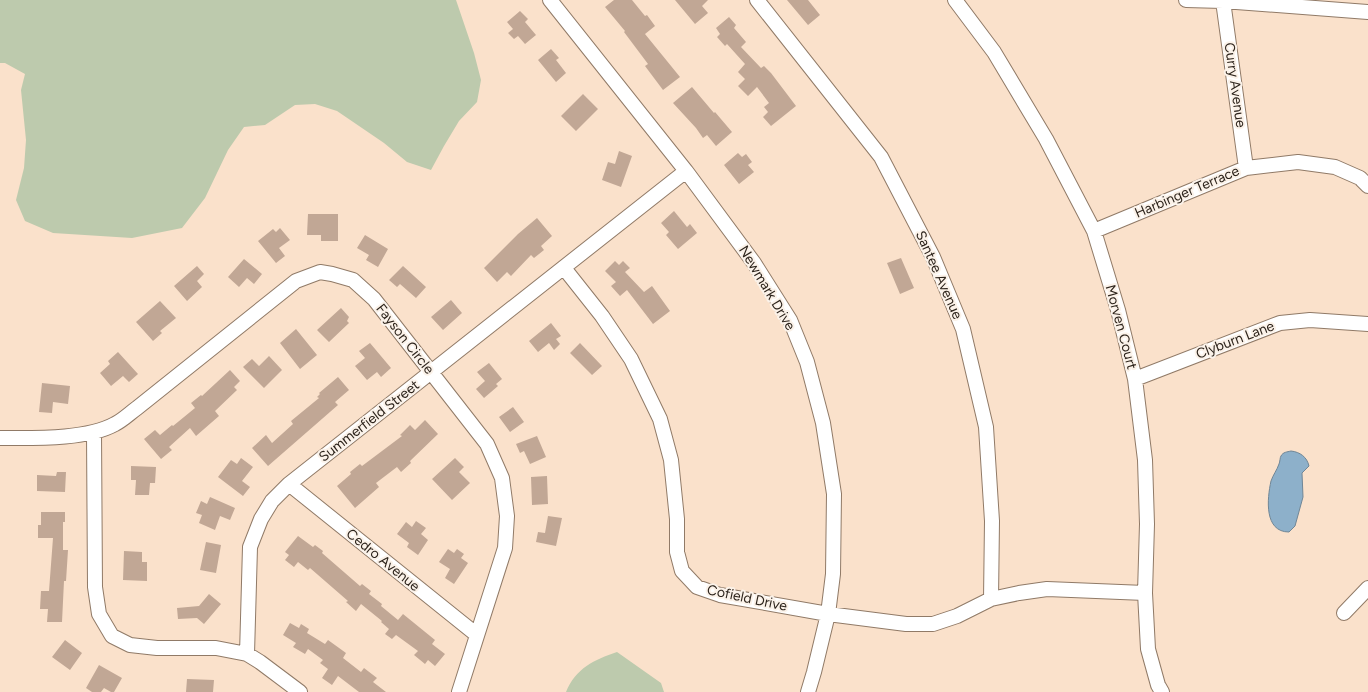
<svg xmlns="http://www.w3.org/2000/svg" width="1368" height="692" font-family="Figtree,sans-serif">
<style>
.green{fill:#bdcaad}
.water{fill:#8db0ca;stroke:#708696}
.building{fill:#c1a795}
.lines{fill:none;stroke-linecap:round;stroke-linejoin:round}
.minor-casing{stroke:#907a67;stroke-width:16}
.minor{stroke:#fff;stroke-width:14}
.labels{text-anchor:middle;dominant-baseline:central;stroke-width:4;stroke-linejoin:round;paint-order:stroke}
.street-label{font-size:14px;fill:#2c231b;stroke:#fbf2e9}
</style>
<rect width="100%" height="100%" fill="#fae1cb"/>
<path class="green" d="M0 0H456L474 53 481 80 477 102 459 121 444 146 431 170 407 162 384 143 337 111 315 104 295 105 265 125 244 127 228 150 205 198 182 228 132 238 53 233 25 221 16 200 24 168 26 140 21 90 25 74 5 63H0Z
M617 652 661 683 664 692H566C576 668 594 660 617 652Z"/>
<path class="water" d="M1291 451C1300 452 1307 457 1309 466L1302 473 1303 497 1295 526 1289 532C1264 532 1267 499 1271 481 1273 475 1277 470 1279 464 1280 462 1280 457 1281 456 1283 452 1287 452 1291 451Z"/>
<path class="building" d="M614 0H632L645 16 647 15 655 26 645 34 680 77 663 90 645 66 648 64 624 32 625 31 605 7Z
M675 0H708L702 6 708 13 695 24Z
M787 0H808L820 15 808 25Z
M520 11 528 19 525 22 536 35 525 44 518 36 514 39 508 33 513 29 507 22Z
M729 17 736 25 734 28 746 42 741 47 761 68 764 66 771 73 796 106 771 126 763 117 768 112 764 107 769 103 757 87 748 96 738 86 745 79 738 72 745 64 727 44 725 46 717 37 720 34 716 28Z
M551 49 559 58 556 60 566 73 556 82 538 60Z
M692 87 714 113 715 112 732 132 716 146 707 135 703 138 696 128 673 103Z
M583 94 598 109 576 131 561 116Z
M619 151 632 156 621 187 602 180 608 162 615 164Z
M738 153 742 157 746 154 752 162 748 165 754 172 739 184 724 165Z
M674 211 687 227 690 224 697 233 678 249 666 235 669 232 661 223Z
M308 214H338V241H321V235H307Z
M537 218 552 236 541 246 544 250 534 258 531 255 511 276 507 272 497 282 484 268 518 234Z
M280 228 290 240 279 248 285 256 276 263 258 241 273 229 276 232Z
M365 235 388 249 378 267 366 260 369 255 357 248Z
M901 258 914 288 900 294 887 263Z
M244 259 262 274 254 284 247 278 239 287 228 277Z
M615 261 619 265 623 261 630 268 625 272 644 292 652 286 670 311 653 324 627 290 620 296 611 286 616 282 605 271Z
M197 266 204 274 197 281 202 287 187 301 174 286Z
M403 266 426 287 416 298 400 284 397 287 389 280Z
M451 300 462 313 443 330 431 317Z
M160 301 176 318 160 331 162 333 153 341 136 322Z
M341 308 349 317 347 321 349 323 329 342 317 330Z
M551 323 561 336 556 339 560 344 554 350 549 343 538 352 529 341Z
M296 329 317 355 300 369 280 343Z
M370 343 391 368 381 377 377 372 367 380 355 366 365 358 359 351Z
M580 343 602 366 592 375 570 353Z
M118 352 138 374 129 382 123 376 111 386 100 373 110 364 108 361Z
M269 356 282 370 264 388 243 367 252 359 259 366Z
M489 363 502 379 496 384 498 386 484 398 476 389 485 381 477 372Z
M230 370 240 381 234 387 237 390 215 411 219 416 196 436 190 428 169 447 172 450 161 459 144 439 155 430 160 435 172 425 173 426 195 408 191 403 201 395 202 396Z
M338 377 349 390 335 402 338 405 268 466 252 448 266 435 272 443 293 424 291 421 319 398 317 397 320 394 319 393Z
M42 383 70 386 68 404 53 402 52 413 39 412Z
M513 407 524 422 510 432 499 417Z
M425 420 438 434 410 461 411 463 401 472 397 467 376 483 379 487 355 508 337 486 351 474 350 472 360 464 362 466 402 436 400 435 410 425 415 430Z
M537 436 546 457 530 464 524 451 520 453 516 444Z
M241 458 253 467 242 481 250 487 243 496 218 477 231 460 237 464Z
M455 458 464 467 459 472 470 483 452 500 432 479Z
M131 466 156 467 155 483H150L149 495H135L136 480H131Z
M57 472H66L65 492 37 491V475L56 476Z
M547 476 548 504 532 505 531 477Z
M210 497 235 508 230 520 220 516 215 530 199 523 202 515 196 513 201 501 207 504Z
M41 512H65V522H63V550H68L66 581H64L62 622H47L48 609H40L41 591H49L53 538H38V525H41Z
M548 516 562 518 556 546 536 542 538 532 545 533Z
M416 521 426 528 421 534 428 540 418 555 407 547 409 543 397 534 406 522 412 527Z
M298 536 313 547 315 545 323 551 322 553 360 586 362 584 371 591 369 594 382 604 381 606 398 620 403 614 435 640 432 644 445 654 435 666 428 660 425 664 414 655 418 651 396 635 392 639 385 634 389 629 381 622 382 621 361 604 356 611 346 602 348 601 310 568 308 570 298 562 294 567 285 560 289 555 285 552Z
M206 542 221 545 216 573 200 570Z
M448 549 454 553 457 549 464 554 461 558 468 563 454 584 445 578 450 569 439 562Z
M124 551 142 552V562H147V581L123 580Z
M209 594 221 604 204 624 197 618 178 619 177 608 199 606Z
M290 623 299 628 301 624 309 629 307 633 325 644 328 640 346 653 343 658 361 672 364 668 377 678 373 682 386 692H359L338 676 332 685 322 678 328 669 320 663 323 660 308 649 305 654 293 647 296 643 283 635Z
M65 640 82 653 70 670 52 657Z
M99 665 122 678 114 692H111L104 688 101 692H92L86 688Z
M187 679 214 680 213 692H186Z"/>
<g class="lines">
<g class="minor-casing">
<path id="minor" d="M550 0 686 171 754 263 790 320 807 362 823 423 834 494 833 574 828 614 814 672 808 692
M757 0 881 157 933 257 963 329 986 427 992 521 991 599
M955 0 994 52 1046 139 1094 231 1118 310 1135 379 1145 460 1147 524 1145 593 1148 649 1158 685 1162 692
M1186 0 1223 1 1368 12
M1223 1 1246 168
M1094 231 1246 168 1298 162 1335 167 1360 178 1368 186
M564 268 602 316 631 359 660 419 671 460 677 519V552L682 571 697 587 720 595 828 614 906 624H933L957 616 991 599 1019 593 1047 589 1145 593
M1135 379 1280 323 1310 320 1368 324
M94 433 95 587 99 614 112 636 130 645 157 648H216L247 654 260 662 300 692
M0 438C33 438 86 440 115 424 123 420 130 413 137 408L296 281 320 272 332 274 353 280 374 299 487 444 502 478 507 516 505 548 459 692
M289 484 477 635
M1344 613 1368 588
M247 654 250 547 261 519 272 501 289 484 686 171"/>
</g>
<use href="#minor" class="minor"/>
</g>
<g class="labels">
<g class="street-label">
<text transform="translate(1235 85) rotate(82)">Curry Avenue</text>
<text transform="translate(1187 192) rotate(-23)">Harbinger Terrace</text>
<text transform="translate(939 275) rotate(66)">Santee Avenue</text>
<text transform="translate(767 288) rotate(59)">Newmark Drive</text>
<text transform="translate(1121 327) rotate(75)">Morven Court</text>
<text transform="translate(405 339) rotate(52)">Fayson Circle</text>
<text transform="translate(1235 340) rotate(-21)">Clyburn Lane</text>
<text transform="translate(369 421) rotate(-38)">Summerfield Street</text>
<text transform="translate(383 560) rotate(39)">Cedro Avenue</text>
<text transform="translate(747 598) rotate(12)">Cofield Drive</text>
</g>
</g>
</svg>
